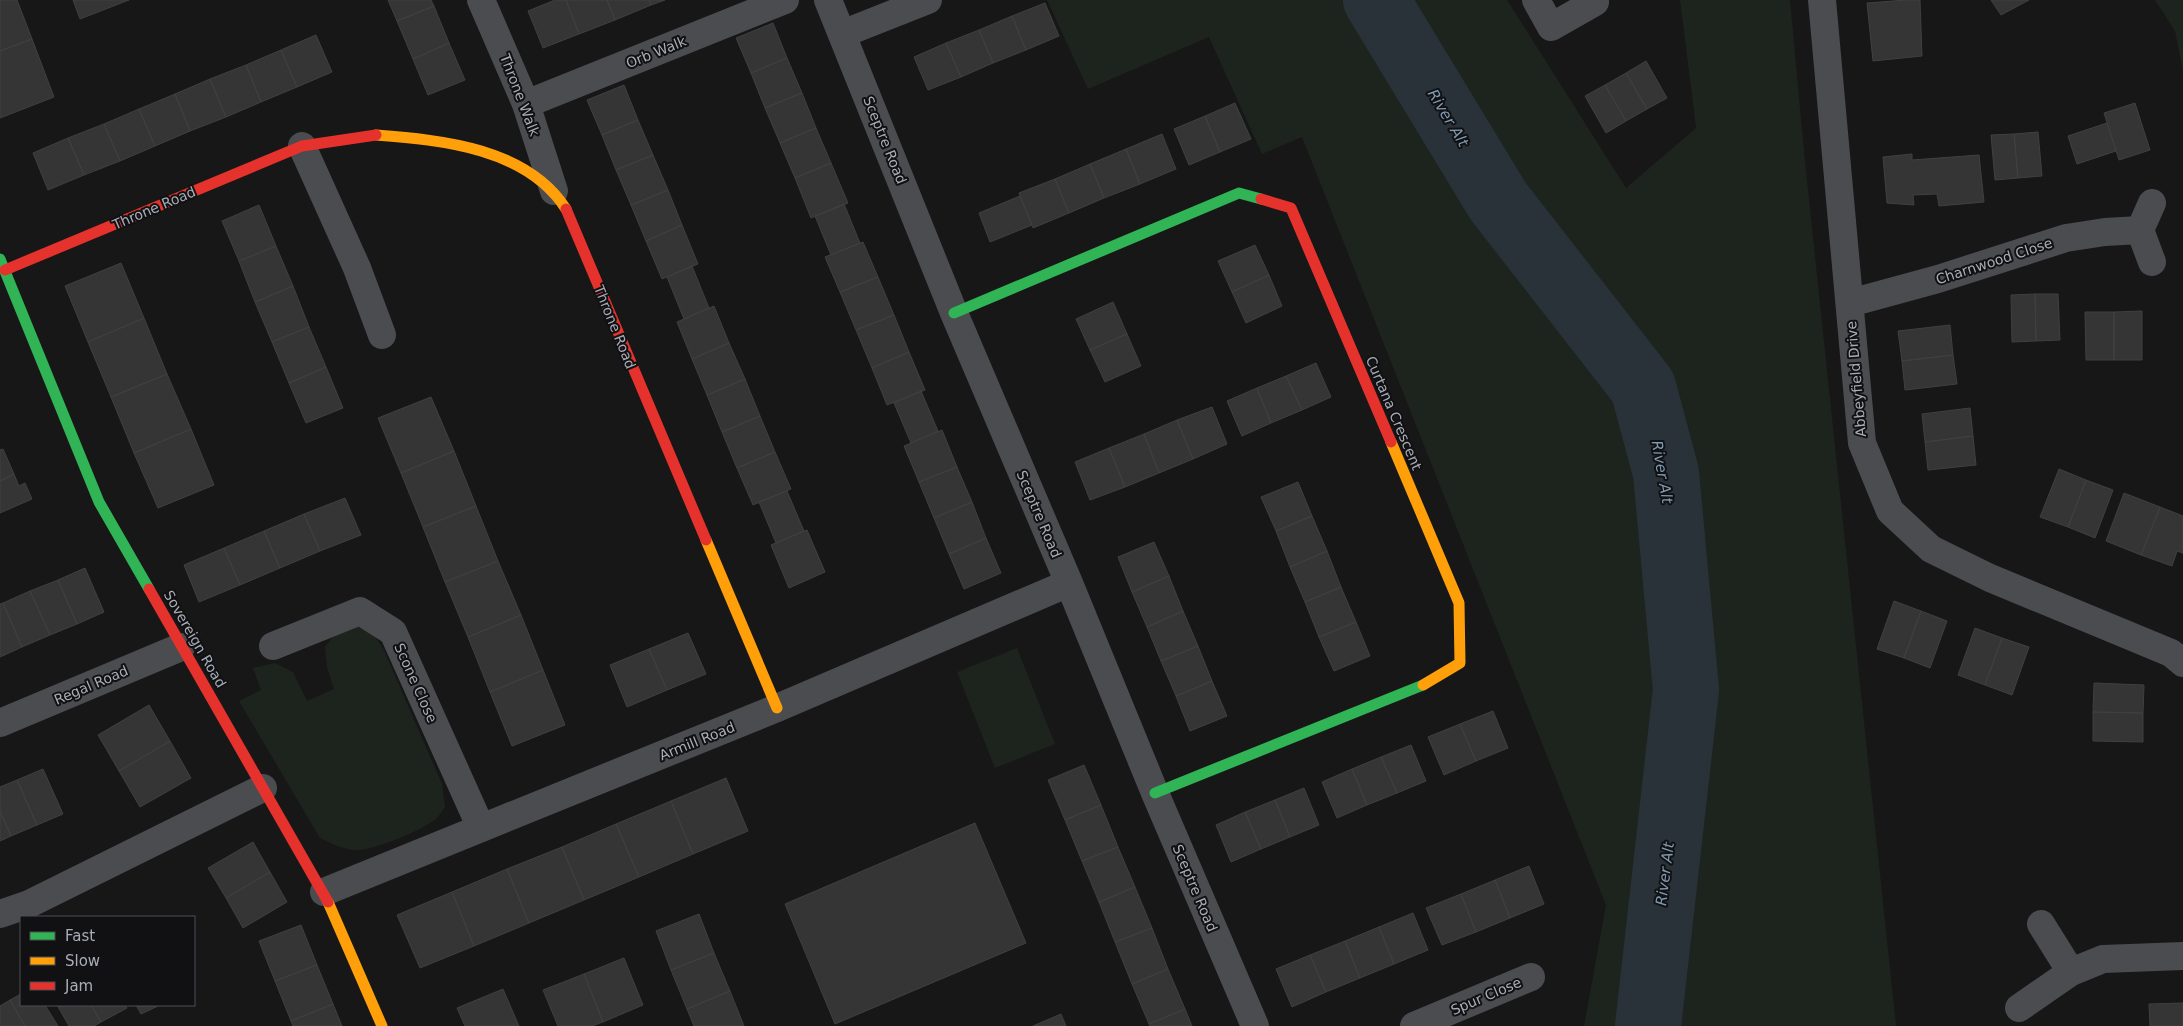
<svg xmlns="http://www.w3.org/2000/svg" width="2183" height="1026" font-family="'DejaVu Sans',sans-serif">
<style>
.green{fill:#1d241e}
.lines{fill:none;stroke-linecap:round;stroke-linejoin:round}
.river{stroke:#2a3239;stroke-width:66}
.building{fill:#353536;stroke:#3f4043}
.street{stroke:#4b4c50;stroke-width:28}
.fast{stroke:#30b455;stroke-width:11}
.slow{stroke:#ff9f0a;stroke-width:11}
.jam{stroke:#e5322d;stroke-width:11}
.labels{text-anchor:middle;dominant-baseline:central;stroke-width:4;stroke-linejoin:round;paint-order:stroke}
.street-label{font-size:14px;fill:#a8adb8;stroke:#111113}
.water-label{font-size:15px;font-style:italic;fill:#7f9bb3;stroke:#111113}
</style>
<rect width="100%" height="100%" fill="#171717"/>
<path class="green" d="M1047 0H1507L1626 188 1696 128 1680 0H1790L1804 152 1896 1026H1584L1606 905 1302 137 1262 154 1209 37 1088 89Z
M2155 0H2183V71L2175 31Z
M357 626 373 634 383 648 442 784 445 807C442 811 439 816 436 819 421 831 375 850 356 850 344 850 331 843 320 838L239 701 261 690 253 668 275 663 293 672 307 701 334 689 327 667 325 647 338 630Z
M1017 648 1055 744 995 768 957 672Z"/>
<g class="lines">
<path class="river" d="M1376 0 1498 201 1643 387 1666 473 1686 690 1648 1026"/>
</g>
<path class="building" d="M0 0H17L32 39 0 51Z
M73 0H129L80 19Z
M388 0H431L434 6 397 21Z
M555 0H566L579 34 543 48 528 11Z
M566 0H607L615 20 579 34Z
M607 0H649L651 5 615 20Z
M649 0H665L651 5Z
M1906 0H1920L1922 56 1873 61 1867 3Z
M1991 0H2029L2001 15Z
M1045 3 1059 36 1026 50 1012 16Z
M434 6 449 43 413 59 397 21Z
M1012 16 1026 50 993 63 979 30Z
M773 23 787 58 751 73 736 38Z
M979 30 993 63 961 77 946 43Z
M316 35 332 72 297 87 281 50Z
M32 39 54 97 0 118V51Z
M449 43 465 80 428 95 413 59Z
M946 43 961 77 928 90 914 57Z
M281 50 297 87 261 102 246 65Z
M787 58 802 93 765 108 751 73Z
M1646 61 1667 98 1647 109 1626 73Z
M246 65 261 102 226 117 210 79Z
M1626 73 1647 109 1626 121 1605 85Z
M210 79 226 117 190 131 175 94Z
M624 85 638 120 602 135 587 100Z
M1605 85 1626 121 1606 133 1585 96Z
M802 93 816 128 780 143 765 108Z
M175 94 190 131 155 146 139 109Z
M1235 103 1251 139 1220 152 1205 116Z
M2135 103 2150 150 2119 160 2104 113Z
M139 109 155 146 120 161 104 124Z
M1205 116 1220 152 1189 165 1174 129Z
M638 120 653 155 616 170 602 135Z
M2107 123 2116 151 2077 164 2068 136Z
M104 124 120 161 84 175 68 138Z
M816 128 831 163 795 178 780 143Z
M2038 132 2042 176 2018 178 2014 134Z
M1162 134 1176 169 1140 184 1126 149Z
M2014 134 2018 178 1995 180 1991 135Z
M68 138 84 175 48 190 33 153Z
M1126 149 1140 184 1104 198 1090 164Z
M1912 154V160L1979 155 1984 202 1939 206 1937 194 1913 195 1914 205 1887 203 1883 157Z
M653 155 668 190 631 205 616 170Z
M831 163 848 203 811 218 795 178Z
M1090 164 1104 198 1069 213 1055 179Z
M1055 179 1069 213 1033 228 1019 193Z
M668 190 682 225 646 241 631 205Z
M1020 196 1032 225 990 242 979 213Z
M844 204 860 243 831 255 815 216Z
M259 205 276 246 239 261 222 221Z
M682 225 698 264 662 279 646 241Z
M863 242 878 277 840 292 825 257Z
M1255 245 1269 275 1232 292 1218 261Z
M276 246 293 286 255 302 239 261Z
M121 263 144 318 88 342 65 286Z
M692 266 709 308 684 319 667 277Z
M1269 275 1282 306 1246 323 1232 292Z
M878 277 894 315 856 330 840 292Z
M293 286 309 327 272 342 255 302Z
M2035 294 2036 341 2012 342 2011 295Z
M2035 294H2058L2060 340 2036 341Z
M1113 302 1127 334 1090 350 1076 319Z
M714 306 729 343 692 359 677 322Z
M2142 311V360H2114V312Z
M2085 312H2114V360H2086Z
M894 315 909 352 872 368 856 330Z
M144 318 167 374 111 397 88 342Z
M1950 325 1953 355 1902 361 1898 331Z
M309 327 326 367 289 383 272 342Z
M1127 334 1141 366 1105 382 1090 350Z
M729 343 745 379 707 395 692 359Z
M909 352 925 390 887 405 872 368Z
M1953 355 1957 384 1905 390 1902 361Z
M1316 363 1331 397 1302 410 1286 376Z
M326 367 343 408 306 423 289 383Z
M167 374 191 429 134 453 111 397Z
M1286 376 1302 410 1271 423 1257 388Z
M745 379 760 416 722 432 707 395Z
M1257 388 1271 423 1242 436 1227 401Z
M921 391 938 431 911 443 894 403Z
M431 397 454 451 401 473 378 418Z
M1212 407 1227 444 1193 459 1177 420Z
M1970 408 1973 436 1925 442 1922 414Z
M760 416 775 452 737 468 722 432Z
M1177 420 1193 459 1159 473 1144 434Z
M191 429 214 485 158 508 134 453Z
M942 430 957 467 919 482 904 446Z
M1144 434 1159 473 1125 487 1109 448Z
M1973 436 1976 465 1928 470 1925 442Z
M1109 448 1125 487 1090 500 1075 462Z
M3 449 14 474 0 481V450Z
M454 451 476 506 423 527 401 473Z
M775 452 791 489 753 505 737 468Z
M957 467 972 502 934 518 919 482Z
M2059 469 2086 480 2068 527 2040 517Z
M14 474 19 486 25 483 32 499 0 513V481Z
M2086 480 2113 490 2095 538 2068 527Z
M1298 482 1312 516 1276 531 1261 497Z
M787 491 804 531 776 543 759 502Z
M2124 493 2160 507 2141 555 2106 541Z
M345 498 361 535 320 551 304 514Z
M972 502 986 538 949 554 934 518Z
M476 506 498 561 445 582 423 527Z
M2160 507 2183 516V553L2177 551 2172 566 2141 555Z
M304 514 320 551 280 568 264 531Z
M1312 516 1327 551 1290 567 1276 531Z
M807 530 825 572 789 588 771 545Z
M264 531 280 568 240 585 224 548Z
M986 538 1001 573 964 589 949 554Z
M1154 542 1169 576 1132 592 1118 557Z
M224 548 240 585 199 602 184 565Z
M1327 551 1341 587 1305 602 1290 567Z
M498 561 521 615 468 637 445 582Z
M85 568 104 612 77 624 58 580Z
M1169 576 1183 611 1147 627 1132 592Z
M58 580 77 624 50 635 30 591Z
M1341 587 1356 622 1319 637 1305 602Z
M30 591 50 635 22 647 3 603Z
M1894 601 1921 611 1904 658 1877 649Z
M3 603 22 647 0 657V604Z
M1183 611 1198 646 1161 661 1147 627Z
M1921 611 1947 621 1930 668 1904 658Z
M521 615 543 670 490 692 468 637Z
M1356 622 1370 656 1334 671 1319 637Z
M1975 628 2002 638 1985 685 1958 675Z
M688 633 706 674 667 690 649 649Z
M2002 638 2029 647 2012 695 1985 685Z
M1198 646 1212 681 1176 696 1161 661Z
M649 649 667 690 627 707 610 665Z
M543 670 565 725 512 746 490 692Z
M1212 681 1227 716 1190 731 1176 696Z
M2094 683 2144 685 2143 713 2093 712Z
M149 705 170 741 119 771 98 735Z
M1493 711 1508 748 1476 761 1460 724Z
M2093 712 2143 713V742L2093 741Z
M1460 724 1476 761 1444 775 1428 737Z
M170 741 191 778 140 807 119 771Z
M1411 745 1426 781 1397 793 1381 757Z
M1381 757 1397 793 1367 805 1352 769Z
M1084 765 1101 805 1065 820 1048 780Z
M43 769 63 814 37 825 17 780Z
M1352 769 1367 805 1337 818 1322 782Z
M726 778 748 831 693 854 671 801Z
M17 780 37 825 11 836 0 811V787Z
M1304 788 1319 825 1290 837 1275 800Z
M1275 800 1290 837 1261 849 1245 812Z
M671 801 693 854 639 877 616 824Z
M1101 805 1118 847 1082 861 1065 820Z
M0 811 11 836 0 841Z
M1245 812 1261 849 1231 862 1216 825Z
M975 823 1026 943 835 1024 785 904Z
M616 824 639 877 584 900 562 847Z
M253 842 270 872 226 898 208 868Z
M562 847 584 900 529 923 507 869Z
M1118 847 1135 887 1099 902 1082 861Z
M1529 866 1544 904 1510 918 1495 880Z
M507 869 529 923 474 946 452 892Z
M270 872 287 902 243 928 226 898Z
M1495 880 1510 918 1476 932 1461 894Z
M1135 887 1152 928 1115 942 1099 902Z
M452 892 474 946 420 968 397 915Z
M1461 894 1476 932 1442 945 1426 908Z
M1413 913 1428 950 1394 964 1379 927Z
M699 914 714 953 671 970 656 931Z
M301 925 317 965 275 981 259 941Z
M1379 927 1394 964 1360 978 1345 941Z
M1152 928 1168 969 1132 984 1115 942Z
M1345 941 1360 978 1326 992 1310 955Z
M714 953 730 991 687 1009 671 970Z
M1310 955 1326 992 1292 1007 1276 969Z
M624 958 643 1005 603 1022 584 974Z
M317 965 333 1004 291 1021 275 981Z
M1168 969 1185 1009 1149 1024 1132 984Z
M584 974 603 1022 592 1026H558L543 990Z
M503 989 519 1026H465L457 1008Z
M730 991 744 1026H694L687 1009Z
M21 994V1005H45L58 1026H25L10 1000Z
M10 1000 25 1026H0V1006Z
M2183 1003V1026H2150L2149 1004Z
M333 1004 342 1026H293L291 1021Z
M57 1005H91L101 1022 94 1026H69Z
M91 1005H125L127 1008 101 1022Z
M136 1005H160L141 1014Z
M1185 1009 1192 1026H1150L1149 1024Z
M1061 1014 1066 1026H1033Z"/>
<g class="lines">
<path class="street" d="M481 0 526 104 554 191
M828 0 954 313 1069 583 1155 793 1255 1026
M1536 0 1551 27 1595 2
M1822 0 1862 443 1890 511 1931 549 1990 578 2171 653 2183 663
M842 34 928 0
M526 104 785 0
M302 146 357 268 382 335
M2152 262 2140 230 2152 203
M1850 303 1938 279 2066 238 2105 232 2140 230
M273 646 360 611 393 632 481 828
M0 723 181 647
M324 892 777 708 1069 583
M0 914 29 904 263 788
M2041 924 2071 972
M2019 1008 2071 972 2103 959 2183 956
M1414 1026 1531 977"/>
<path class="fast" d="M0 259 99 502 149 589
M954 313 1239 193 1261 199
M1155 793 1423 685"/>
<path class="slow" d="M376 135C442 140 527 148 566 209
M1391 442 1459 603 1460 663 1423 685
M706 540 777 708
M328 902 382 1026"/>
<path class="jam" d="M1261 199 1291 208 1391 442
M566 209 706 540
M5 270 302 146 376 135
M149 589 328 902"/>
</g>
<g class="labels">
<g class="street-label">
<text transform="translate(656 52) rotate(-22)">Orb Walk</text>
<text transform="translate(520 95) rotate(69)">Throne Walk</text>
<text transform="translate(885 140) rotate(68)">Sceptre Road</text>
<text transform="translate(154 208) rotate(-23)">Throne Road</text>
<text transform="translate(1994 261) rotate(-18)">Charnwood Close</text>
<text transform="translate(615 327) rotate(68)">Throne Road</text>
<text transform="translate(1856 379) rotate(-95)">Abbeyfield Drive</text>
<text transform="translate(1394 413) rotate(67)">Curtana Crescent</text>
<text transform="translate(1039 514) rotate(67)">Sceptre Road</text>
<text transform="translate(195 639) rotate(60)">Sovereign Road</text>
<text transform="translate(416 683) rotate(66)">Scone Close</text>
<text transform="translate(91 685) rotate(-23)">Regal Road</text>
<text transform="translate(697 741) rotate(-22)">Armill Road</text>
<text transform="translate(1195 888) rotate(67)">Sceptre Road</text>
<text transform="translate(1486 996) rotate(-23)">Spur Close</text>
</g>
<g class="water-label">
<text transform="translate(1448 118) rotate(59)">River Alt</text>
<text transform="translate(1662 472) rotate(80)">River Alt</text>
<text transform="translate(1665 874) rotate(-83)">River Alt</text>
</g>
</g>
<rect x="20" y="916" width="175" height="90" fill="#111113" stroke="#4d4f55"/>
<rect x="30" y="932" width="25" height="8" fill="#30b455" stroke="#4d4f55"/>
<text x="65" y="941" font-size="15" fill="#a8adb8">Fast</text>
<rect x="30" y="957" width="25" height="8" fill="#ff9f0a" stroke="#4d4f55"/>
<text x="65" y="966" font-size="15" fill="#a8adb8">Slow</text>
<rect x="30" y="982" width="25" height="8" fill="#e5322d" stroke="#4d4f55"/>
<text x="65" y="991" font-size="15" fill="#a8adb8">Jam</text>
</svg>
